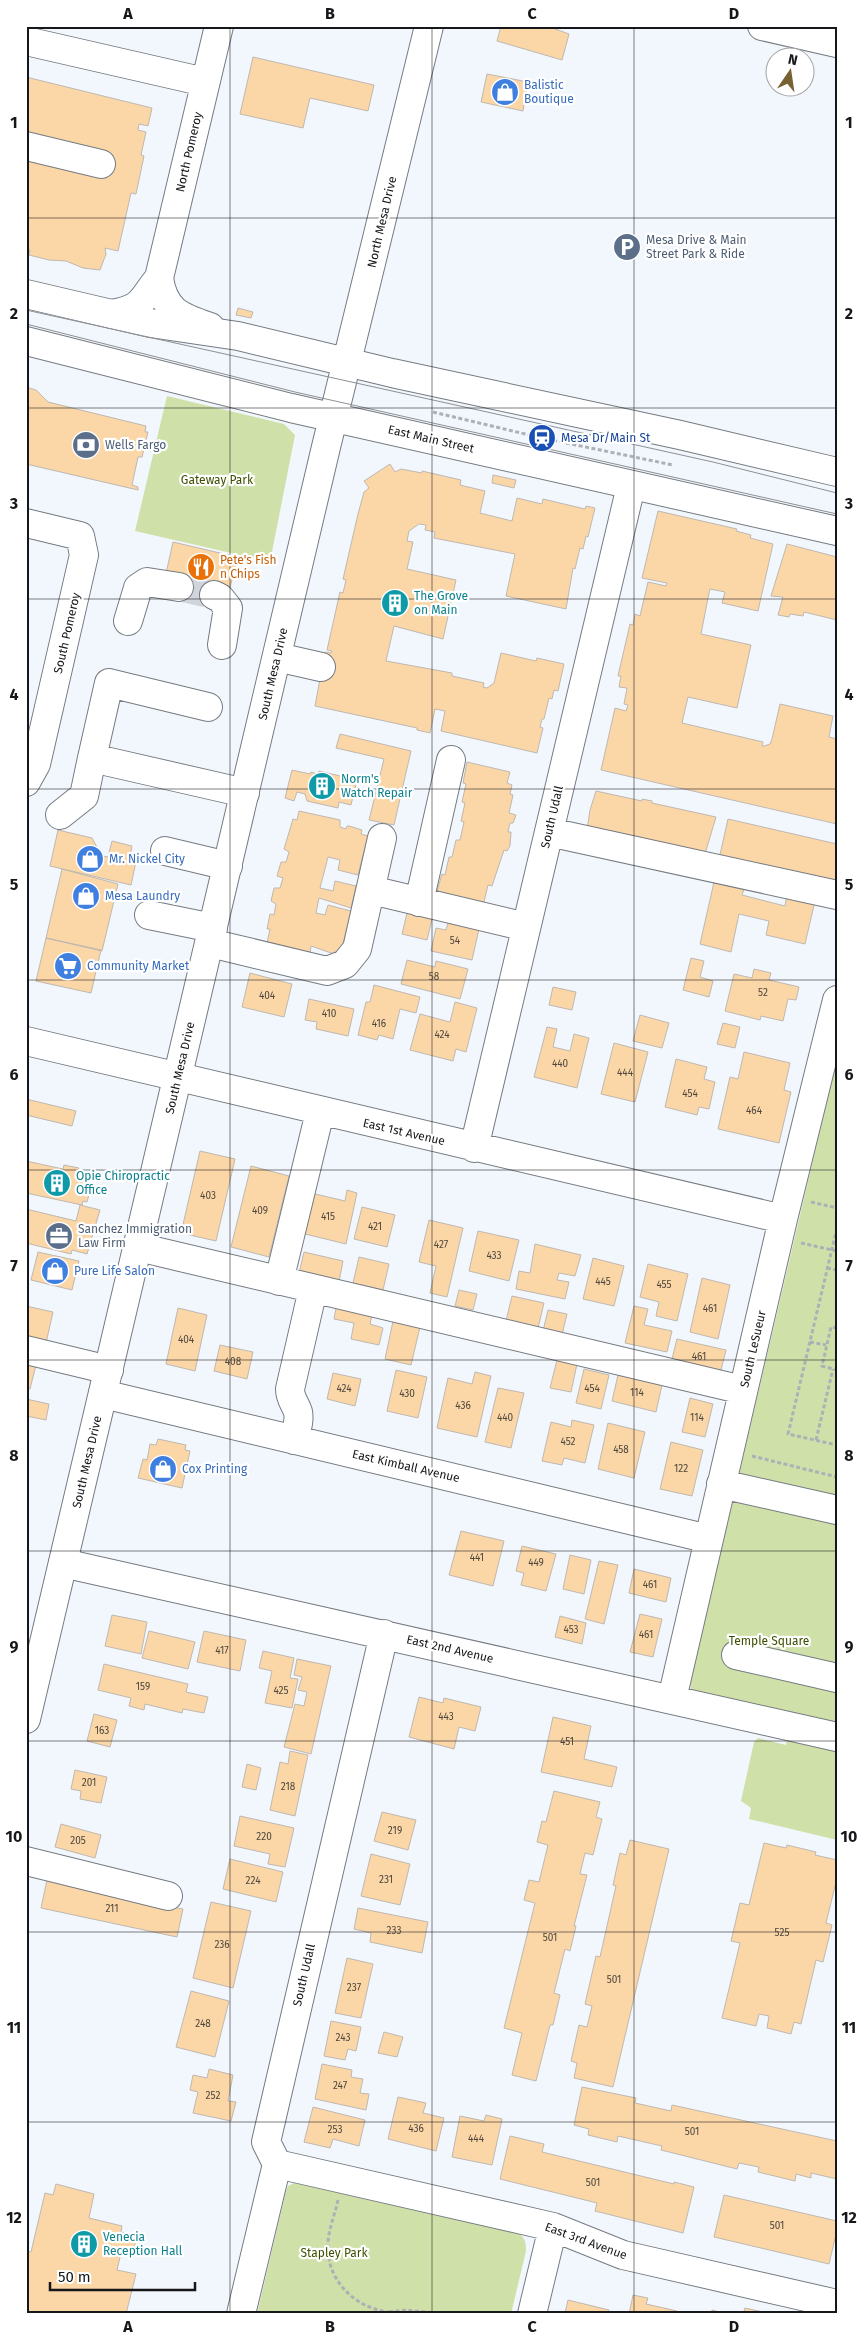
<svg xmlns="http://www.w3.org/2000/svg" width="863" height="2340" font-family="'Fira Sans',sans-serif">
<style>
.green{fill:#cfe1a9}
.building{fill:#fbd6a7;stroke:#bfb8b1}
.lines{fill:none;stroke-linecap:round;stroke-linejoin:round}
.minor-tunnel{stroke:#d1d5db;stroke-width:28;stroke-dasharray:28 14;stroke-linecap:butt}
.minor-casing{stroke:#757b82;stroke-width:30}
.major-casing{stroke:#757b82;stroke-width:30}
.path{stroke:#adb1b6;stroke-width:3;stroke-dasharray:4 2.5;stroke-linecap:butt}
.minor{stroke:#fff;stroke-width:28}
.major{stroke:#fff;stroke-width:28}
.tram{stroke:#8d9095;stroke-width:1}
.grid{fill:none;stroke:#15171a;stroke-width:1;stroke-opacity:0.55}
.labels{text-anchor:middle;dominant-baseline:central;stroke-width:4.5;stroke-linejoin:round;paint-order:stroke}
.number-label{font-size:10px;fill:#4e473d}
.shop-label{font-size:12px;fill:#366cbe;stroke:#fff;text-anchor:start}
.street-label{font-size:12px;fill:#15171a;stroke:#fff}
.service-label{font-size:12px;fill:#4e5e75;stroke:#fff;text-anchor:start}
.transit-label{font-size:12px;fill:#164399;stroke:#fff;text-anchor:start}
.park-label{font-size:12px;fill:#3e4f00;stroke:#fff}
.food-label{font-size:12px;fill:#c56008;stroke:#fff;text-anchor:start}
.culture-label{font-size:12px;fill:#0d838f;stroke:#fff;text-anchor:start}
.neatline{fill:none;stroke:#15171a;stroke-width:2}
.grid-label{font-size:16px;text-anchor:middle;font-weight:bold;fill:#15171a}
</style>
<rect width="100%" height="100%" fill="#f2f7fd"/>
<path class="green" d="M167 396 284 424 295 435 270 562 135 531Z
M837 1058V1725L691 1690 690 1683Z
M758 1738 786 1745 787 1740 837 1751V1840L749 1819 751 1808 741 1801 754 1742Z
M294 2183 516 2232C525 2237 526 2241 526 2251L511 2314H257L286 2191 288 2186Z"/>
<path class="building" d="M501 26H547L569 34 562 60 497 41Z
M253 57 374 85 368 111 310 98 303 128 240 114Z
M487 74 528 82 523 111 481 102Z
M26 77 152 108 148 126 139 124 138 130 146 132 141 155 144 156 136 194 131 193 118 251 105 248 106 254 100 270 83 268 66 261 49 260 29 255 30 250 26 249V158L107 178 112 157 26 136Z
M238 308 253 312 251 318 236 315Z
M26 387 36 390 48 402 146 426 145 432H148L142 457H138L132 485 138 487V490L26 464Z
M390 464 395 472 401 469 422 473V471L461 480 460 485 485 491 480 513 512 521 517 498 542 504 543 499 585 509 586 506 595 508 588 537 586 536 583 549 580 548 575 569 573 568 566 609 506 596 515 554 434 538 435 532 425 530 426 525 419 524 409 531 407 541 413 542 407 569 456 580 443 639 394 626 386 661 452 673V676L484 683 483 687 487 688 494 683 501 653 536 661 537 658 564 664 558 691 554 690 552 699 549 698 544 719H542L540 727 543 728 537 753 441 731 445 711 435 709 430 733 417 730V728L315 706 325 652 331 653 332 651 327 650 340 592 343 593 346 580 343 579 358 514 364 492 369 488 364 481Z
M493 475 516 480 514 488 492 483Z
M658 511 737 529 736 531 751 535 750 538 773 544 758 611 722 603 725 592 710 589 708 598 701 634 751 645 737 708 688 697 682 723 763 742 762 746H764L770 744 772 739 780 704 833 716 829 737 837 739V824L601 770 615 708 626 711 628 705 624 704 627 688 619 687 621 676H618L630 624 633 625 635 614 640 616 648 582 666 586 667 583 642 578Z
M173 542 237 557 229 593 165 578Z
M787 544 837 557V620L804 612 803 616 790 614 789 617 778 615 783 597 771 596Z
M179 581 215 589 212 603 176 595Z
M340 734 411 751 394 825 369 820 384 759 336 748Z
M467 762 510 772 507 783 512 785 510 794 513 795 509 813 516 815 513 823H510L508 832H511L510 846 507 851 504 850 492 886 488 885 483 906 436 895 442 874 445 875 449 857H452L456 840H460L464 822 461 821 465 803 462 802 466 784 463 783Z
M292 770 310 774 311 772 318 774 319 771 357 780 351 805 339 802 338 808 307 801 305 794 297 792 294 801 285 798Z
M596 791 642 801V799L652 801V803L716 817 704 857 587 830 590 810Z
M299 811 340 820V827L346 829 347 826H349L362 830 361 834 368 836 358 875 338 870 340 860 328 857 320 888 333 891 335 881 356 886 351 908 319 898 316 913 325 915 328 905 351 911 341 952 335 951 334 954 311 946 310 953 267 943 270 929H267L270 914 274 915 276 904 271 901 274 888H280L283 878 277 876 281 862H286L289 852 284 849 293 819 297 820Z
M728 819 837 844V881L719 859Z
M58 830 92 838 102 856 108 857 112 841 132 846 129 861 136 862 131 885 50 866Z
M62 869 118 884 102 951 46 938Z
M714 882 744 889 742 895 785 906 787 895 815 901 805 944 766 935 769 921 739 914 731 952 700 944Z
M407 913 432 919 427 940 402 934Z
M448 923 479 929 472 960 431 951 436 928 446 930Z
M46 938 101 950 91 993 36 981Z
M691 958 704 961 700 977 713 981 709 997 683 990Z
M407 960 435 967 436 961 468 969 460 999 401 984Z
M754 969 771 973 769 980 799 987 796 1000 788 999 783 1021 761 1016 760 1020 725 1011 734 974 752 978Z
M250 973 292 984 284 1017 242 1007Z
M374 985 420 997 416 1013 400 1009 393 1039 379 1035 377 1040 358 1035 366 1002H370Z
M553 987 576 992 572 1010 549 1005Z
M309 999 354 1009 348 1036 316 1029 317 1022 305 1020Z
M455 1002 477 1008 466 1052 456 1049 453 1061 410 1050 420 1014 450 1022Z
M640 1015 669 1023 662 1048 633 1041Z
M723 1023 740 1027 735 1048 717 1044Z
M547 1027 557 1029 553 1047 570 1051 574 1034 589 1038 577 1088 534 1077Z
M614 1043 648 1052 635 1102 601 1094Z
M744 1052 790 1063 784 1090 791 1092 779 1143 718 1129 730 1077 738 1079Z
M676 1059 707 1067 704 1079 715 1082 709 1109 699 1107 697 1115 665 1107Z
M26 1099 76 1111 72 1126 26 1115Z
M200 1151 235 1159 216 1241 181 1233Z
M26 1161 63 1169 64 1165 79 1168 77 1174H87V1176L90 1177 87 1190 90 1191 87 1202 83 1201 82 1205 26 1193Z
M251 1166 289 1176 269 1257 231 1247Z
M347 1190 357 1193 346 1244 301 1233 311 1193 345 1201Z
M80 1205 100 1210 87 1254 72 1250 71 1254 26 1243V1209L76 1221Z
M362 1207 395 1215 387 1247 354 1239Z
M429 1220 463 1228 447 1297 430 1293 436 1266 419 1262Z
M478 1231 519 1240 509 1281 469 1271Z
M535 1244 581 1255 575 1276 559 1273 557 1280 569 1282 565 1299 516 1289 519 1271 530 1273Z
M38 1252 79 1261 72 1290 31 1280Z
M304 1252 343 1261 339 1282 299 1273Z
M359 1257 389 1264 383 1290 353 1283Z
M593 1258 624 1266 614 1306 583 1299Z
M648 1264 688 1274 677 1321 656 1316 659 1302 640 1297Z
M702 1278 730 1285 718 1339 690 1332Z
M459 1290 477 1294 473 1310 455 1306Z
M512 1296 544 1303 538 1328 506 1321Z
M337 1303 373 1311 370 1324 383 1328 379 1345 351 1339 354 1323 334 1319Z
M26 1306 53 1312 46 1343 26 1338Z
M634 1306 648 1309 644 1325 672 1331 667 1352 625 1343Z
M178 1308 207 1315 195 1371 166 1364Z
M548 1310 567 1314 562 1335 543 1331Z
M393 1321 420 1327 411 1365 385 1359Z
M677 1339 726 1350 720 1374 671 1363Z
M220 1345 253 1352 247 1379 214 1371Z
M26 1358 37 1361 30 1389 26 1388Z
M557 1360 577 1364 571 1392 550 1388Z
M584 1369 609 1375 601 1409 576 1403Z
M396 1370 427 1377 418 1418 387 1411Z
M475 1372 491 1376 477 1437 437 1428 448 1378 472 1384Z
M333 1373 361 1379 355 1406 327 1399Z
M618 1375 662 1385 656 1412 612 1401Z
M498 1388 524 1393 511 1448 485 1442Z
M690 1398 713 1404 705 1437 682 1432Z
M26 1399 49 1404 46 1420 26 1416Z
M572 1420 594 1425 585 1463 564 1458 562 1465 542 1461 551 1422 571 1427Z
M608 1423 645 1432 634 1478 598 1469Z
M158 1439 186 1445 185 1450 190 1451 182 1488 138 1478 143 1459 147 1460 150 1444 156 1445Z
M671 1442 703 1450 692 1496 660 1489Z
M461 1531 504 1541 493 1586 449 1575Z
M522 1546 556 1554 546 1591 521 1585 524 1573 516 1571Z
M570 1555 591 1560 584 1594 563 1589Z
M599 1561 618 1565 604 1624 585 1619Z
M634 1569 671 1578 666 1602 629 1593Z
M640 1614 662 1619 653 1657 630 1652Z
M112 1615 147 1622 141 1654 105 1646Z
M560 1616 586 1623 582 1644 555 1637Z
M149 1631 195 1642 188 1669 142 1658Z
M204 1631 246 1640 240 1671 197 1662Z
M263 1651 294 1658 290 1678 298 1679 292 1708 265 1703 272 1671 259 1668Z
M297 1659 331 1666 311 1754 284 1747 295 1704 304 1706 307 1692 298 1690 302 1677 294 1675Z
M104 1664 188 1684 186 1692 208 1697 204 1713 183 1709 182 1713 145 1704 144 1710 129 1706 131 1698 98 1690Z
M419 1697 443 1703 444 1698 481 1707 475 1731 459 1727 454 1749 409 1737Z
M94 1714 117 1720 110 1747 87 1741Z
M553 1717 591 1726 584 1759 617 1767 612 1787 541 1772Z
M290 1751 308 1755 295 1816 270 1810 280 1762 288 1764Z
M247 1764 261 1768 256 1790 242 1787Z
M75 1770 107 1777 101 1803 80 1799 81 1791 71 1789Z
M554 1791 600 1802 596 1817 602 1819 593 1855 585 1853 580 1874 587 1875 574 1926H576L570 1951 565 1949 554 1993 560 1995 553 2025H550L536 2081 512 2075 522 2033 504 2028 535 1903 524 1900 529 1880 539 1882 548 1845 537 1842 542 1821 546 1822Z
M382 1812 416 1820 408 1850 374 1841Z
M240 1816 294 1828 285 1867 268 1864 270 1854 234 1846Z
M61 1824 101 1835 95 1858 55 1847Z
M630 1840 669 1849 613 2087 574 2078 577 2063 571 2061 579 2025 587 2027 592 2006 585 2004 596 1956 600 1957 616 1886 613 1885 620 1853 626 1855Z
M764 1843 786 1848 787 1845 816 1852 815 1855 837 1860V1878L826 1923 832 1925 823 1962 816 1960 801 2024 794 2022 791 2034 767 2028 769 2016 759 2014 756 2026 722 2018 740 1943 731 1941 740 1903 749 1905Z
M371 1854 410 1864 400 1905 361 1896Z
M230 1859 283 1872 276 1902 223 1889Z
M47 1880 183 1909 177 1937 41 1908Z
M211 1902 251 1911 233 1988 193 1978Z
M358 1908 428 1922 422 1953 370 1942 371 1933 354 1929Z
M347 1958 373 1964 361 2018 335 2013Z
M191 1991 229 2001 215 2057 176 2047Z
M331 2021 361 2027 356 2051 348 2049 345 2060 324 2056Z
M384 2032 403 2037 397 2057 378 2053Z
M322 2064 352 2070 351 2077 363 2079 360 2093 369 2094 366 2110 315 2099Z
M209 2069 233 2075 228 2101 236 2102 231 2121 193 2113 198 2092 190 2090 193 2075 207 2078Z
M582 2087 636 2098 635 2103 671 2111 672 2105 837 2141V2179L811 2173V2178L796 2174 795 2181 758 2172 759 2167 739 2163 737 2169 661 2150 662 2146 618 2136 617 2142 588 2135 589 2129 574 2125Z
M398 2097 426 2103 423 2113 444 2118 436 2151 388 2139Z
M313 2107 365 2120 359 2146 333 2139 330 2148 304 2142Z
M486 2115 502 2119 492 2165 452 2157 460 2116 484 2121Z
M510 2136 544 2144 542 2152 674 2184V2182L694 2187 683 2233 595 2211 597 2203 500 2179Z
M56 2184 94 2194 89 2218 122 2226 121 2232 137 2236 132 2256 121 2253 117 2270 136 2274 126 2314H26V2251L31 2252 45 2193 53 2195Z
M724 2195 837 2221V2230L829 2264 714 2237Z
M633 2295 648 2298 646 2304 677 2311 676 2314H629Z
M568 2300 609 2310 608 2314 565 2313Z
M745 2308 772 2314H743Z
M712 2310 727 2314H711Z"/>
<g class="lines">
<path class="minor-tunnel" d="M179 587 214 595"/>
<g class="minor-casing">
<path id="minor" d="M762 26 837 43
M26 41 205 82
M26 146 101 164
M111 314C143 309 140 301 159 278
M210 327C181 317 164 312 159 278L219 26
M26 523 80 536 84 555 36 764 26 782
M214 595 220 598 228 608 222 645
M128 621 138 588 147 582 179 587
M277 657 321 667
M92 758 109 683 208 707
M60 815 84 796 92 758 245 793
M549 832 837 895
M165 851 228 866
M371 890 526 927
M419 902 451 760
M149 915 213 928
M210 943 327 971 345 964 357 949 382 838
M26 1041 783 1219
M474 1148 631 486
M138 1247 743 1390
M279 1281 320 1112
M26 1350 109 1370
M103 1394 709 1539
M294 1440C296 1431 300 1421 298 1412 295 1403 290 1399 290 1389L313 1289
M721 1484 837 1510
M63 1563 837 1737
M736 1655 837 1678
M672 1699 783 1219 837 1000
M26 1861 168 1896
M277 2164 553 2227 623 2255 837 2304
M241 2314 277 2164 266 2142 384 1634
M532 2314 553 2227"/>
</g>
<g class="major-casing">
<path id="major" d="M26 294 150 323 238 336 392 373 680 435 837 472
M26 341 291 408 837 531
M26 1719 326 447 429 26"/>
</g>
<path class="path" d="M433 412 542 438 673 465
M811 1202 837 1208
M837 1228 788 1434 837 1445
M801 1243 837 1251
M827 1268 837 1270
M837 1328 831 1327 822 1366 837 1370
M810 1342 826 1345
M816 1440 833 1369
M752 1456 837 1477
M338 2200C335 2214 329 2228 328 2242 325 2279 354 2308 389 2312
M389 2312 406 2310 446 2314"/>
<use href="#minor" class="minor"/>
<use href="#major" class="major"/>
<path class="tram" d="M26 310 713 462 837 493
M26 324 295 392 837 514"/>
</g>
<path class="grid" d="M230 26V2314M432 26V2314M634 26V2314M26 218H837M26 408H837M26 599H837M26 789H837M26 980H837M26 1170H837M26 1360H837M26 1551H837M26 1741H837M26 1932H837M26 2122H837"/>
<defs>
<g id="shop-disc" transform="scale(1.4375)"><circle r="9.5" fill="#3f7fe0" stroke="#fff"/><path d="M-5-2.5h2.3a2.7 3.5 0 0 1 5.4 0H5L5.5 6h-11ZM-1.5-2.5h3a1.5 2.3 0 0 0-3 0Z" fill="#fff"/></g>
<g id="parking-disc" transform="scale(1.4375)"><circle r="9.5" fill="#5c6f8a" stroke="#fff"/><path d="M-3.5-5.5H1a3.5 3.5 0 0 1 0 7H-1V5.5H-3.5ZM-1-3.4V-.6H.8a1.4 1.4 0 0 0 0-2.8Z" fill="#fff"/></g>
<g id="station-disc" transform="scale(1.4375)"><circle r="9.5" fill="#1a4fb4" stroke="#fff"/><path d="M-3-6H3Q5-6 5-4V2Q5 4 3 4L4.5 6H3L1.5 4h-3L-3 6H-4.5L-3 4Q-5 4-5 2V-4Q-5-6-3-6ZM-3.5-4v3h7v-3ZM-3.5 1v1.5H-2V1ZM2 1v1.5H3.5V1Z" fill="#fff"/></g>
<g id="bank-disc" transform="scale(1.4375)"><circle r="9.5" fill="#5c6f8a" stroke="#fff"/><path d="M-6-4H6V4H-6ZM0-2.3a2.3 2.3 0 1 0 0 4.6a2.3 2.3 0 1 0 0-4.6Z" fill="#fff"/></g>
<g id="restaurant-disc" transform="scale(1.4375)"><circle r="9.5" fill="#e8710a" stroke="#fff"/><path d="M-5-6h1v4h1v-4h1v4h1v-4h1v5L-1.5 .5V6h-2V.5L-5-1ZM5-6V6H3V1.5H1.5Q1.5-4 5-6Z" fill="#fff"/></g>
<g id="building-disc" transform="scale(1.4375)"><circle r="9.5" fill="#0f9aa8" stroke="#fff"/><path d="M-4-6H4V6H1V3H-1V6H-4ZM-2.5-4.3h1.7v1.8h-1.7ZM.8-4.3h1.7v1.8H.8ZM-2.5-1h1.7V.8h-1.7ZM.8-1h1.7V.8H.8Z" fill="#fff"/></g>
<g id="supermarket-disc" transform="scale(1.4375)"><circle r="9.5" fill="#3f7fe0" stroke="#fff"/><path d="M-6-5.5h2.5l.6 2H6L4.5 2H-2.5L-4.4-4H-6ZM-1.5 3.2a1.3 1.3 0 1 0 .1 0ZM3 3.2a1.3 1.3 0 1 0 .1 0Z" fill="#fff"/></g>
<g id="office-disc" transform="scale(1.4375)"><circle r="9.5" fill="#5c6f8a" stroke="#fff"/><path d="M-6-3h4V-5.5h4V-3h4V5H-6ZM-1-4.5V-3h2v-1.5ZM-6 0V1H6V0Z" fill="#fff"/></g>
</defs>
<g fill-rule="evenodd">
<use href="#shop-disc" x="505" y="92"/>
<use href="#parking-disc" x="627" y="247"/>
<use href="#station-disc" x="542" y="438"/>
<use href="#bank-disc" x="86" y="445"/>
<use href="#restaurant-disc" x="201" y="567"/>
<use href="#building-disc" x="395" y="603"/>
<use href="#building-disc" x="322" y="786"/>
<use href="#shop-disc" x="90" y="859"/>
<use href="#shop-disc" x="86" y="896"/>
<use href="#supermarket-disc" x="68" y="966"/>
<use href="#building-disc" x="57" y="1183"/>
<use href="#office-disc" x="59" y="1236"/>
<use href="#shop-disc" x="55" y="1271"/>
<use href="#shop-disc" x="163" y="1469"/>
<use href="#building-disc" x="84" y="2244"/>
</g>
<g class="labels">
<g class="number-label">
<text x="455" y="941">54</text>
<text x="434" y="977">58</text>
<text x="763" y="993">52</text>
<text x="267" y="996">404</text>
<text x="329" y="1014">410</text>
<text x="379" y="1024">416</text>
<text x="442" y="1035">424</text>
<text x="560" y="1064">440</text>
<text x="625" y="1073">444</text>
<text x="690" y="1094">454</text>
<text x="754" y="1111">464</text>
<text x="208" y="1196">403</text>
<text x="260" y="1211">409</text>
<text x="328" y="1217">415</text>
<text x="375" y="1227">421</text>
<text x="441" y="1245">427</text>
<text x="494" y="1256">433</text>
<text x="603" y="1282">445</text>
<text x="664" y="1285">455</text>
<text x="710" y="1309">461</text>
<text x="186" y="1340">404</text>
<text x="699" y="1357">461</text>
<text x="233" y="1362">408</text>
<text x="344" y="1389">424</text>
<text x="592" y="1389">454</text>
<text x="637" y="1393">114</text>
<text x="407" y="1394">430</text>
<text x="463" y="1406">436</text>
<text x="505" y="1418">440</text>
<text x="697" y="1418">114</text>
<text x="568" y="1442">452</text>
<text x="621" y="1450">458</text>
<text x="681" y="1469">122</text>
<text x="477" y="1558">441</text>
<text x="536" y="1563">449</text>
<text x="650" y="1585">461</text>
<text x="571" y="1630">453</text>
<text x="646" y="1635">461</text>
<text x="222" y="1651">417</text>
<text x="143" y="1687">159</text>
<text x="281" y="1691">425</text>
<text x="446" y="1717">443</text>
<text x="102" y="1731">163</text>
<text x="567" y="1742">451</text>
<text x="89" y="1783">201</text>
<text x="288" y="1787">218</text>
<text x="395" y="1831">219</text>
<text x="264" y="1837">220</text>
<text x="78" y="1841">205</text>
<text x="386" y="1880">231</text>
<text x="253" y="1881">224</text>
<text x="112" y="1909">211</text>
<text x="394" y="1931">233</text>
<text x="782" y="1933">525</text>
<text x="550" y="1938">501</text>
<text x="222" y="1945">236</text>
<text x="614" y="1980">501</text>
<text x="354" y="1988">237</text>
<text x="203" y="2024">248</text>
<text x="343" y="2038">243</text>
<text x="340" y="2086">247</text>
<text x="213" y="2096">252</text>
<text x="416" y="2129">436</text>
<text x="335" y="2130">253</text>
<text x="692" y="2132">501</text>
<text x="476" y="2139">444</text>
<text x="593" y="2183">501</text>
<text x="777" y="2226">501</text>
</g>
<g class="shop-label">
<text x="524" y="85">Balistic<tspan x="524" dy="14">Boutique</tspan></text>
<text x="109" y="859">Mr. Nickel City</text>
<text x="105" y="896">Mesa Laundry</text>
<text x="87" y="966">Community Market</text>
<text x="74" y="1271">Pure Life Salon</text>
<text x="182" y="1469">Cox Printing</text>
</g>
<g class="street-label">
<text transform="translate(189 152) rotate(-77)">North Pomeroy</text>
<text transform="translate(382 222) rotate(-77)">North Mesa Drive</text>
<text transform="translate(431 439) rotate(13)">East Main Street</text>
<text transform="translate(67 633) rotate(-77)">South Pomeroy</text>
<text transform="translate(273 674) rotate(-77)">South Mesa Drive</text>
<text transform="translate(552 817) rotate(-77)">South Udall</text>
<text transform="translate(180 1068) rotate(-77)">South Mesa Drive</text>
<text transform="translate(404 1132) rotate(13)">East 1st Avenue</text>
<text transform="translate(753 1349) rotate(-77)">South LeSueur</text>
<text transform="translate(87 1462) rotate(-77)">South Mesa Drive</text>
<text transform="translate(406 1466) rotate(13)">East Kimball Avenue</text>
<text transform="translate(450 1649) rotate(13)">East 2nd Avenue</text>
<text transform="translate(304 1975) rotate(-77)">South Udall</text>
<text transform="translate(586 2241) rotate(20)">East 3rd Avenue</text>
</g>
<g class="service-label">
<text x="646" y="240">Mesa Drive &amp; Main<tspan x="646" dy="14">Street Park &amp; Ride</tspan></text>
<text x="105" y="445">Wells Fargo</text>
<text x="78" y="1229">Sanchez Immigration<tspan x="78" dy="14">Law Firm</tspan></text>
</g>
<g class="transit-label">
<text x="561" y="438">Mesa Dr/Main St</text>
</g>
<g class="park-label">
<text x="217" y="480">Gateway Park</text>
<text x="769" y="1641">Temple Square</text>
<text x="334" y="2253">Stapley Park</text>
</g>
<g class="food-label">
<text x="220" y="560">Pete's Fish<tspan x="220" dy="14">n Chips</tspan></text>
</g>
<g class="culture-label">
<text x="414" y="596">The Grove<tspan x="414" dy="14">on Main</tspan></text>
<text x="341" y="779">Norm's<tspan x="341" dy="14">Watch Repair</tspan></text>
<text x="76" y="1176">Opie Chiropractic<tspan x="76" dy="14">Office</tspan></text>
<text x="103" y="2237">Venecia<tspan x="103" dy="14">Reception Hall</tspan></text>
</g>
</g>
<rect width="863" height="2340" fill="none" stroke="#ffffff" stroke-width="55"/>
<g transform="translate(790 72) rotate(13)"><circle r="24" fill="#ffffff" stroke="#a1a2a3"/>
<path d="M0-4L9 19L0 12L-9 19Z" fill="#796232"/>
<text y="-8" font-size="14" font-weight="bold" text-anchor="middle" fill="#15171a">N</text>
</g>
<path d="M50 2282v8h145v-8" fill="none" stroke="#15171a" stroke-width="2.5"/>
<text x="58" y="2282" font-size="15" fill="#15171a" stroke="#ffffff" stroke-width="4" paint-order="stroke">50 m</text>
<rect x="28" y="28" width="808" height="2284" class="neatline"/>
<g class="grid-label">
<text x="128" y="19">A</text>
<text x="330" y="19">B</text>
<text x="532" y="19">C</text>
<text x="734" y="19">D</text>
<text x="14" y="128">1</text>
<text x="849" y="128">1</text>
<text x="14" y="319">2</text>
<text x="849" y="319">2</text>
<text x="14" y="509">3</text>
<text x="849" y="509">3</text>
<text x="14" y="700">4</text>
<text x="849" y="700">4</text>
<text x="14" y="890">5</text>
<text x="849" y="890">5</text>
<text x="14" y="1080">6</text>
<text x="849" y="1080">6</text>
<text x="14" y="1271">7</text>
<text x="849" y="1271">7</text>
<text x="14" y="1461">8</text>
<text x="849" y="1461">8</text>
<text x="14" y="1652">9</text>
<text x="849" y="1652">9</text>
<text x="14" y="1842">10</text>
<text x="849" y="1842">10</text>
<text x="14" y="2033">11</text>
<text x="849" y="2033">11</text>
<text x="14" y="2223">12</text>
<text x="849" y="2223">12</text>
<text x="128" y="2332">A</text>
<text x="330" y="2332">B</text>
<text x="532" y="2332">C</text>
<text x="734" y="2332">D</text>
</g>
</svg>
